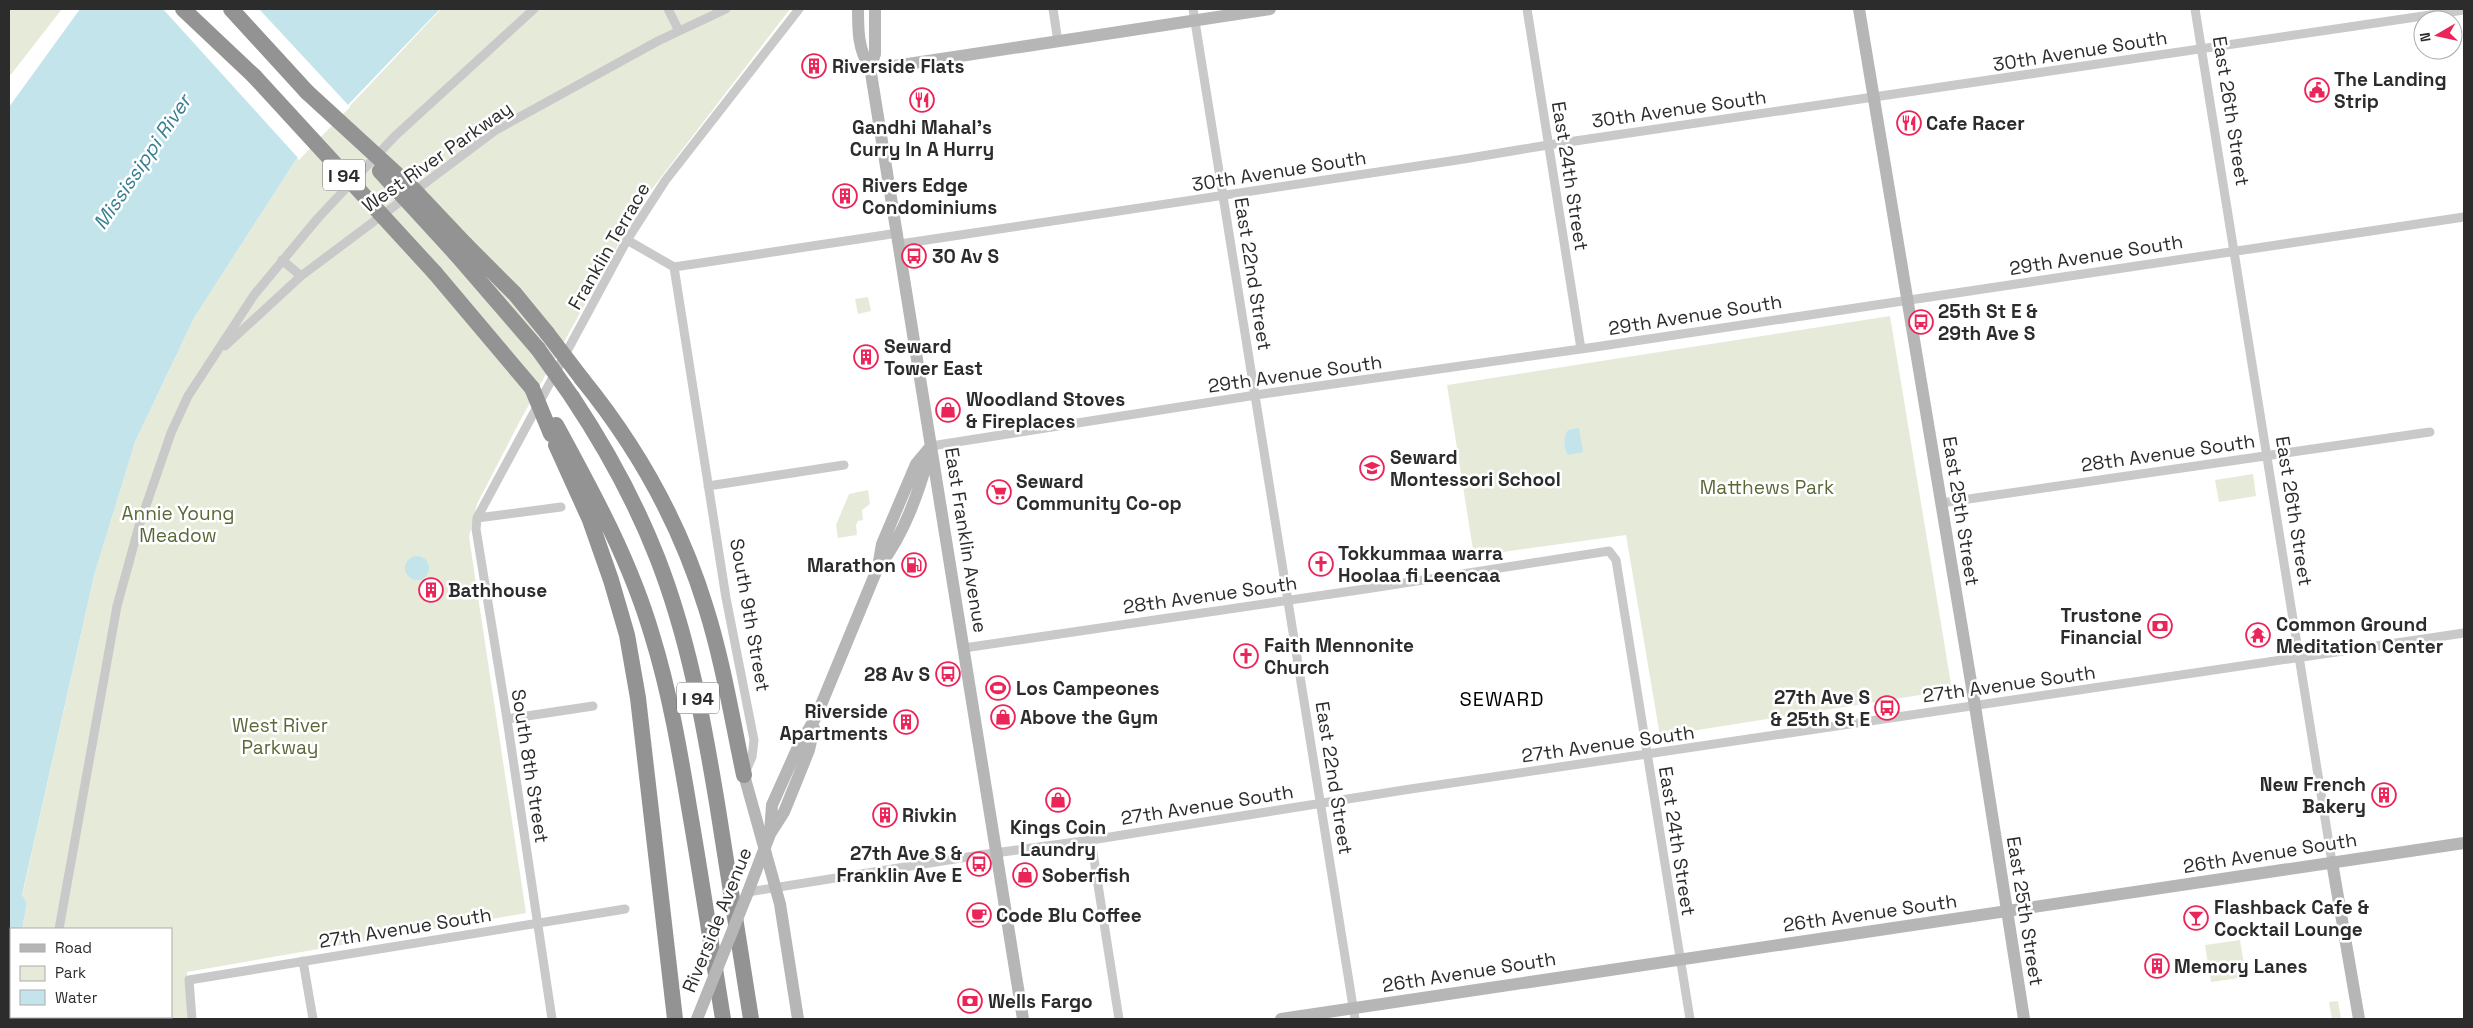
<svg xmlns="http://www.w3.org/2000/svg" width="2473" height="1028" font-family="'Space Grotesk',sans-serif">
<style>
.green{fill:#e6ebd9}
.water{fill:#c4e4ec}
.pier{fill:#fff}
.lines{fill:none;stroke-linecap:round;stroke-linejoin:round}
.street{stroke:#c9c9c9;stroke-width:9}
.secondary{stroke:#b6b6b6;stroke-width:12}
.highway{stroke:#939393;stroke-width:16}
.secondary-bridge{stroke:#b6b6b6;stroke-width:12}
.highway-bridge{stroke:#939393;stroke-width:16}
.labels{text-anchor:middle;dominant-baseline:central;stroke-width:5;stroke-linejoin:round;paint-order:stroke}
.shield{fill:#fff;stroke:#6b6b6b;stroke-width:1}
.shield-label{font-size:18px;font-weight:bold;fill:#2c2c2c}
.street-label{font-size:19px;fill:#2c2c2c;stroke:#fff}
.poi-label{font-size:19px;font-weight:bold;fill:#2c2c2c;stroke:#fff;text-anchor:start}
.park-label{font-size:19px;fill:#586938;stroke:#fff}
.water-label{font-size:20px;font-style:italic;fill:#387f91;stroke:#fff}
.neighbourhood-label{font-size:20px;letter-spacing:1px;fill:#000;stroke:#fff}
</style>
<rect width="100%" height="100%" fill="#fff"/>
<path class="green" d="M9 9H62L9 77Z
M441 9H790L642 202 521 419 477 504 469 537 526 913 187 972 191 1019H9L11 983V1017H171V929H22L27 903 22 896 94 576 135 442 194 318 297 158 299 160Z
M868 297 871 311 858 314 855 299Z
M1890 316 1952 690 1660 736 1626 535 1474 556 1447 385Z
M2253 474 2256 496 2219 502 2215 480Z
M868 490 870 504 862 510 863 520 858 521 856 525 857 535 838 538 836 525 849 494Z
M2240 940 2246 977 2211 982 2205 945Z
M2338 1001 2341 1019H2332L2329 1002Z"/>
<path class="water" d="M80 9H440L297 158 194 318 135 442 94 576 22 895 27 903 22 929H11L9 1006V107Z
M1579 428 1583 452 1568 455C1563 446 1563 438 1568 430Z
M405 568a12 12 0 1 1 24 0a12 12 0 1 1-24 0Z"/>
<path class="pier" d="M163 9H259L350 107 299 159Z"/>
<g class="lines">
<path class="street" d="M668 9 679 31
M1053 9 1058 42
M1193 9 1355 1019
M1527 9 1581 349
M2195 9 2332 862
M627 240 674 267
M900 244 1464 159 1548 145 2464 10
M282 260 301 276
M674 267 726 598 754 740 752 757 745 773
M674 267 898 233
M225 346 301 276 496 130 658 41 726 9
M931 446 1269 393 1595 347 2464 217
M708 486 844 465
M1941 503 2430 432
M477 518 561 507
M964 648 1372 588 1609 551 1616 560 1690 1019
M507 719 593 706
M1091 840 1119 1019
M748 892 980 855 1091 840 1404 790 2464 633
M59 929 117 606 139 526 171 433 188 396 254 295 318 218 395 136 534 9
M303 961 313 1019
M44 1019 45 1017
M192 1019 189 980 625 909
M552 1019 507 719 476 529 477 518 627 240 665 181 799 9"/>
<path class="secondary" d="M858 9C858 30 858 50 870 67L1023 1019
M1859 9 1975 706 2024 1019
M870 67H888L1270 9
M870 67 875 54V9
M880 565C905 533 919 491 930 452
M744 775 780 904 798 1019
M770 834 772 805 798 747 816 717 878 567 882 544 916 464 931 446
M2332 862 2359 1019
M748 892 770 834 784 812 797 780 809 750 814 728
M1281 1019 2464 843"/>
<path class="highway" d="M183 9 254 76
M231 9 307 92
M466 245 515 294 547 333
M456 254 538 349
M435 273 532 388
M582 379C638 448 680 523 706 608 723 662 732 719 744 775
M572 397C606 448 635 501 657 557 688 636 703 719 717 803 729 875 740 947 751 1019
M556 425C593 493 630 560 652 635 670 693 680 753 690 813 702 882 712 951 723 1019
M556 445 590 520 611 580 627 635 638 698 675 1019"/>
<path class="secondary-bridge" d="M697 1019 748 892"/>
<path class="highway-bridge" d="M254 76 435 273
M307 92 415 191 466 245
M380 171 456 254
M547 333 582 379
M538 349 572 397
M532 388 551 434"/>
</g>
<defs>
<g id="building-ring" transform="scale(1.25)"><circle r="9.5" fill="#fff" stroke="#ec2559" stroke-width="1.5"/><path d="M-4-6H4V6H1V3H-1V6H-4ZM-2.5-4.3h1.7v1.8h-1.7ZM.8-4.3h1.7v1.8H.8ZM-2.5-1h1.7V.8h-1.7ZM.8-1h1.7V.8H.8Z" fill="#ec2559"/></g>
<g id="civic-ring" transform="scale(1.25)"><circle r="9.5" fill="#fff" stroke="#ec2559" stroke-width="1.5"/><path d="M-.6-6.5H3V-4.5H.6V-3L4-1V1h2V6H-6V1h2V-1L-.6-3ZM-1.2 2.5V6h2.4V2.5Z" fill="#ec2559"/></g>
<g id="restaurant-ring" transform="scale(1.25)"><circle r="9.5" fill="#fff" stroke="#ec2559" stroke-width="1.5"/><path d="M-5-6h1v4h1v-4h1v4h1v-4h1v5L-1.5 .5V6h-2V.5L-5-1ZM5-6V6H3V1.5H1.5Q1.5-4 5-6Z" fill="#ec2559"/></g>
<g id="bus-ring" transform="scale(1.25)"><circle r="9.5" fill="#fff" stroke="#ec2559" stroke-width="1.5"/><path d="M-5-6H5V4H4V6H2V4H-2V6H-4V4H-5ZM-3.5-4V0h7V-4ZM-3.5 1.2v1.5H-2V1.2ZM2 1.2v1.5H3.5V1.2Z" fill="#ec2559"/></g>
<g id="shop-ring" transform="scale(1.25)"><circle r="9.5" fill="#fff" stroke="#ec2559" stroke-width="1.5"/><path d="M-5-2.5h2.3a2.7 3.5 0 0 1 5.4 0H5L5.5 6h-11ZM-1.5-2.5h3a1.5 2.3 0 0 0-3 0Z" fill="#ec2559"/></g>
<g id="school-ring" transform="scale(1.25)"><circle r="9.5" fill="#fff" stroke="#ec2559" stroke-width="1.5"/><path d="M0-5L7-2L0 1L-7-2ZM-4 1L0 2.5L4 1V4Q0 6-4 4Z" fill="#ec2559"/></g>
<g id="supermarket-ring" transform="scale(1.25)"><circle r="9.5" fill="#fff" stroke="#ec2559" stroke-width="1.5"/><path d="M-6-5.5h2.5l.6 2H6L4.5 2H-2.5L-4.4-4H-6ZM-1.5 3.2a1.3 1.3 0 1 0 .1 0ZM3 3.2a1.3 1.3 0 1 0 .1 0Z" fill="#ec2559"/></g>
<g id="church-ring" transform="scale(1.25)"><circle r="9.5" fill="#fff" stroke="#ec2559" stroke-width="1.5"/><path d="M-1.2-6h2.4v3.5h3.3v2.4h-3.3V6h-2.4V-.1h-3.3v-2.4h3.3Z" fill="#ec2559"/></g>
<g id="fuel-ring" transform="scale(1.25)"><circle r="9.5" fill="#fff" stroke="#ec2559" stroke-width="1.5"/><path d="M-5.5-6h7V0h2V4h1.3V-2.5L3-4.5l.8-.8L6-3V5H2.5V1h-1V6h-7ZM-4.2-4.7v3.2H.2V-4.7Z" fill="#ec2559"/></g>
<g id="bank-ring" transform="scale(1.25)"><circle r="9.5" fill="#fff" stroke="#ec2559" stroke-width="1.5"/><path d="M-6-4H6V4H-6ZM0-2.3a2.3 2.3 0 1 0 0 4.6a2.3 2.3 0 1 0 0-4.6Z" fill="#ec2559"/></g>
<g id="temple-ring" transform="scale(1.25)"><circle r="9.5" fill="#fff" stroke="#ec2559" stroke-width="1.5"/><path d="M0-6L5-2H3V0L6.5 2.5H4V6H1.5V3h-3V6H-4V2.5H-6.5L-3 0V-2H-5Z" fill="#ec2559"/></g>
<g id="stadium-ring" transform="scale(1.25)"><circle r="9.5" fill="#fff" stroke="#ec2559" stroke-width="1.5"/><path d="M0-5a6.5 5 0 1 0 0 10a6.5 5 0 1 0 0-10ZM-3.5-1.8h7v3.6h-7Z" fill="#ec2559"/></g>
<g id="cafe-ring" transform="scale(1.25)"><circle r="9.5" fill="#fff" stroke="#ec2559" stroke-width="1.5"/><path d="M-5.5-4.5H6V0H3Q3 3.5 0 3.5H-2.5Q-5.5 3.5-5.5 0ZM3-3.2v2h1.7v-2ZM-6 4.5H4V6H-6Z" fill="#ec2559"/></g>
<g id="bar-ring" transform="scale(1.25)"><circle r="9.5" fill="#fff" stroke="#ec2559" stroke-width="1.5"/><path d="M-6-5H6L.8 .8V4.5H3.5V6h-7V4.5H-.8V.8Z" fill="#ec2559"/></g>
</defs>
<g fill-rule="evenodd">
<use href="#building-ring" x="814" y="66"/>
<use href="#civic-ring" x="2317" y="90"/>
<use href="#restaurant-ring" x="922" y="100"/>
<use href="#restaurant-ring" x="1909" y="123"/>
<use href="#building-ring" x="845" y="196"/>
<use href="#bus-ring" x="914" y="256"/>
<use href="#bus-ring" x="1921" y="322"/>
<use href="#building-ring" x="866" y="357"/>
<use href="#shop-ring" x="948" y="410"/>
<use href="#school-ring" x="1372" y="468"/>
<use href="#supermarket-ring" x="999" y="492"/>
<use href="#church-ring" x="1321" y="564"/>
<use href="#fuel-ring" x="914" y="565"/>
<use href="#building-ring" x="431" y="590"/>
<use href="#bank-ring" x="2160" y="626"/>
<use href="#temple-ring" x="2258" y="635"/>
<use href="#church-ring" x="1246" y="656"/>
<use href="#bus-ring" x="948" y="674"/>
<use href="#stadium-ring" x="998" y="688"/>
<use href="#bus-ring" x="1887" y="708"/>
<use href="#shop-ring" x="1003" y="717"/>
<use href="#building-ring" x="906" y="722"/>
<use href="#building-ring" x="2384" y="795"/>
<use href="#shop-ring" x="1058" y="800"/>
<use href="#building-ring" x="885" y="815"/>
<use href="#bus-ring" x="979" y="864"/>
<use href="#shop-ring" x="1025" y="875"/>
<use href="#cafe-ring" x="979" y="915"/>
<use href="#bar-ring" x="2196" y="918"/>
<use href="#building-ring" x="2157" y="966"/>
<use href="#bank-ring" x="970" y="1001"/>
</g>
<g class="labels">
<g class="shield">
<rect x="323" y="159.5" width="42" height="31" rx="4"/>
<rect x="677" y="682.5" width="42" height="31" rx="4"/>
</g>
<g class="shield-label">
<text x="344" y="175">I 94</text>
<text x="698" y="698">I 94</text>
</g>
<g class="street-label">
<text transform="translate(2080 51) rotate(-9)">30th Avenue South</text>
<text transform="translate(1679 109) rotate(-8)">30th Avenue South</text>
<text transform="translate(2231 111) rotate(81)">East 26th Street</text>
<text transform="translate(437 157) rotate(-35)">West River Parkway</text>
<text transform="translate(1279 171) rotate(-9)">30th Avenue South</text>
<text transform="translate(1570 176) rotate(81)">East 24th Street</text>
<text transform="translate(609 246) rotate(-60)">Franklin Terrace</text>
<text transform="translate(2096 255) rotate(-9)">29th Avenue South</text>
<text transform="translate(1253 274) rotate(81)">East 22nd Street</text>
<text transform="translate(1695 315) rotate(-9)">29th Avenue South</text>
<text transform="translate(1295 374) rotate(-8)">29th Avenue South</text>
<text transform="translate(2168 453) rotate(-8)">28th Avenue South</text>
<text transform="translate(1961 511) rotate(81)">East 25th Street</text>
<text transform="translate(2294 511) rotate(81)">East 26th Street</text>
<text transform="translate(966 540) rotate(81)">East Franklin Avenue</text>
<text transform="translate(1210 595) rotate(-8)">28th Avenue South</text>
<text transform="translate(750 615) rotate(80)">South 9th Street</text>
<text transform="translate(2009 684) rotate(-8)">27th Avenue South</text>
<text transform="translate(1608 744) rotate(-8)">27th Avenue South</text>
<text transform="translate(530 766) rotate(81)">South 8th Street</text>
<text transform="translate(1334 778) rotate(81)">East 22nd Street</text>
<text transform="translate(1207 805) rotate(-9)">27th Avenue South</text>
<text transform="translate(1677 841) rotate(81)">East 24th Street</text>
<text transform="translate(2270 853) rotate(-9)">26th Avenue South</text>
<text transform="translate(2025 911) rotate(81)">East 25th Street</text>
<text transform="translate(1870 913) rotate(-8)">26th Avenue South</text>
<text transform="translate(717 920) rotate(-68)">Riverside Avenue</text>
<text transform="translate(405 928) rotate(-9)">27th Avenue South</text>
<text transform="translate(1469 972) rotate(-9)">26th Avenue South</text>
</g>
<g class="poi-label">
<text x="832" y="66">Riverside Flats</text>
<text x="2334" y="79">The Landing<tspan x="2334" dy="22">Strip</tspan></text>
<text x="1926" y="123">Cafe Racer</text>
<text x="922" y="127" text-anchor="middle">Gandhi Mahal's<tspan x="922" dy="22">Curry In A Hurry</tspan></text>
<text x="862" y="185">Rivers Edge<tspan x="862" dy="22">Condominiums</tspan></text>
<text x="932" y="256">30 Av S</text>
<text x="1938" y="311">25th St E &amp;<tspan x="1938" dy="22">29th Ave S</tspan></text>
<text x="884" y="346">Seward<tspan x="884" dy="22">Tower East</tspan></text>
<text x="966" y="399">Woodland Stoves<tspan x="966" dy="22">&amp; Fireplaces</tspan></text>
<text x="1390" y="457">Seward<tspan x="1390" dy="22">Montessori School</tspan></text>
<text x="1016" y="481">Seward<tspan x="1016" dy="22">Community Co-op</tspan></text>
<text x="1338" y="553">Tokkummaa warra<tspan x="1338" dy="22">Hoolaa fi Leencaa</tspan></text>
<text x="896" y="565" text-anchor="end">Marathon</text>
<text x="448" y="590">Bathhouse</text>
<text x="2142" y="615" text-anchor="end">Trustone<tspan x="2142" dy="22">Financial</tspan></text>
<text x="2276" y="624">Common Ground<tspan x="2276" dy="22">Meditation Center</tspan></text>
<text x="1264" y="645">Faith Mennonite<tspan x="1264" dy="22">Church</tspan></text>
<text x="930" y="674" text-anchor="end">28 Av S</text>
<text x="1016" y="688">Los Campeones</text>
<text x="1870" y="697" text-anchor="end">27th Ave S<tspan x="1870" dy="22">&amp; 25th St E</tspan></text>
<text x="888" y="711" text-anchor="end">Riverside<tspan x="888" dy="22">Apartments</tspan></text>
<text x="1020" y="717">Above the Gym</text>
<text x="2366" y="784" text-anchor="end">New French<tspan x="2366" dy="22">Bakery</tspan></text>
<text x="902" y="815">Rivkin</text>
<text x="1058" y="827" text-anchor="middle">Kings Coin<tspan x="1058" dy="22">Laundry</tspan></text>
<text x="962" y="853" text-anchor="end">27th Ave S &amp;<tspan x="962" dy="22">Franklin Ave E</tspan></text>
<text x="1042" y="875">Soberfish</text>
<text x="2214" y="907">Flashback Cafe &amp;<tspan x="2214" dy="22">Cocktail Lounge</tspan></text>
<text x="996" y="915">Code Blu Coffee</text>
<text x="2174" y="966">Memory Lanes</text>
<text x="988" y="1001">Wells Fargo</text>
</g>
<g class="park-label">
<text x="1767" y="487">Matthews Park</text>
<text x="178" y="513">Annie Young<tspan x="178" dy="22">Meadow</tspan></text>
<text x="280" y="725">West River<tspan x="280" dy="22">Parkway</tspan></text>
</g>
<g class="water-label">
<text transform="translate(142 162) rotate(-56)">Mississippi River</text>
</g>
<g class="neighbourhood-label">
<text x="1502" y="699">SEWARD</text>
</g>
</g>
<rect width="2473" height="1028" fill="none" stroke="#2c2c2c" stroke-width="20"/>
<rect x="10" y="928" width="162" height="90" fill="#ffffff" stroke="#ababab"/>
<rect x="20" y="944" width="25" height="8" fill="#b6b6b6" stroke="#ababab"/>
<text x="55" y="953" font-size="15" fill="#2c2c2c">Road</text>
<rect x="20" y="966" width="25" height="15" fill="#e6ebd9" stroke="#ababab"/>
<text x="55" y="978" font-size="15" fill="#2c2c2c">Park</text>
<rect x="20" y="990" width="25" height="15" fill="#c4e4ec" stroke="#ababab"/>
<text x="55" y="1003" font-size="15" fill="#2c2c2c">Water</text>
<g transform="translate(2438 35) rotate(261)"><circle r="24" fill="#ffffff" stroke="#ababab"/>
<path d="M0-4L9 19L0 12L-9 19Z" fill="#ec2559"/>
<text y="-8" font-size="14" font-weight="bold" text-anchor="middle" fill="#2c2c2c">N</text>
</g>
</svg>
